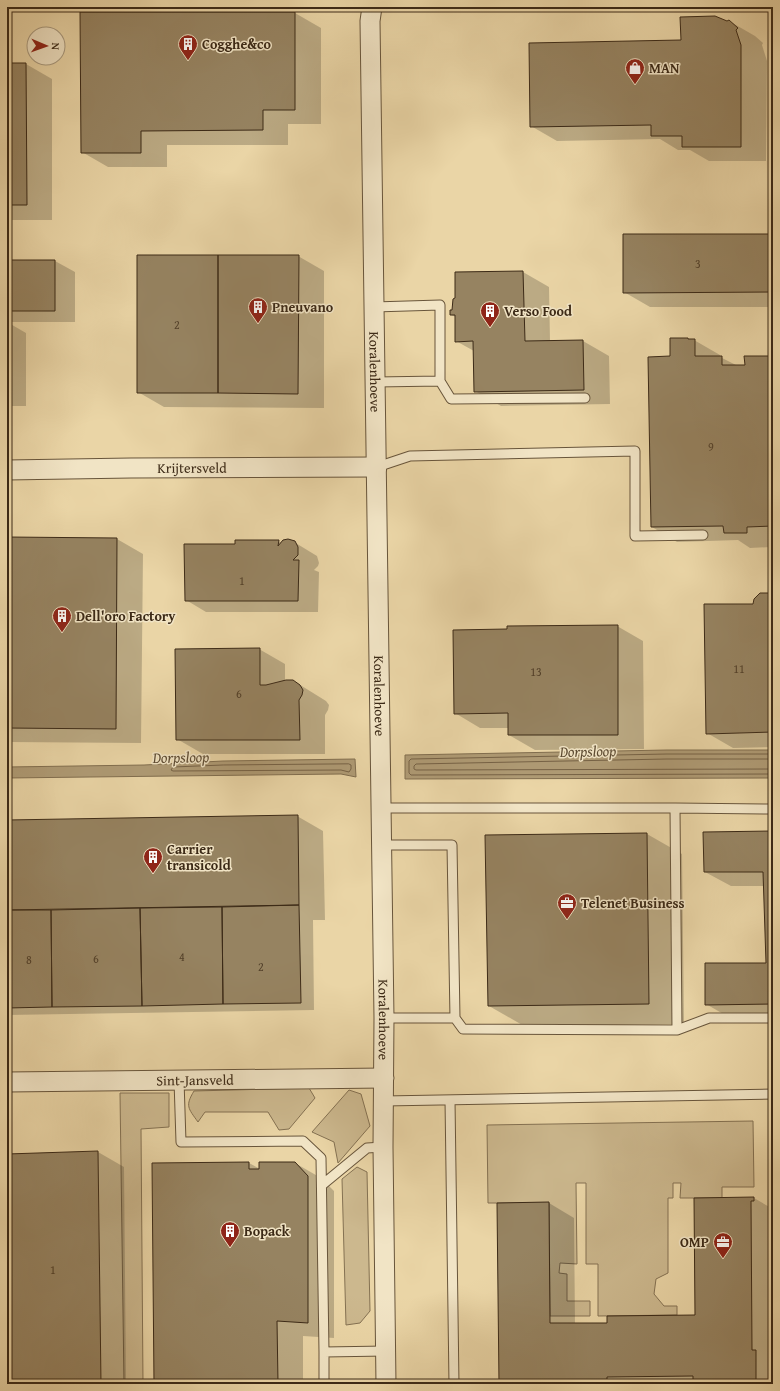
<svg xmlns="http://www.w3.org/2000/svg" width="780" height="1391" font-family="'Gentium Book Plus',serif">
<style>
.green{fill:#ccb88e;stroke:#847152}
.water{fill:#af9b75;stroke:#816e4f}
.shadow{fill:#0003}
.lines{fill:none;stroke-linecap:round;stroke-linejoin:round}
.shore{stroke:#766246;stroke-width:1}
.building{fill:#968361;stroke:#3c2a17}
.lane-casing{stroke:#68553b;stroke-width:11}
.street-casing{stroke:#68553b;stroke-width:21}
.lane{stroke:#f1e4c5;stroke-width:9}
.street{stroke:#f1e4c5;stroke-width:19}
.labels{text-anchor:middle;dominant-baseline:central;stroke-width:3;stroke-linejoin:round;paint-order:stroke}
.number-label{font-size:12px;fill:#52402a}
.poi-label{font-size:14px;font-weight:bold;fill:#3c2a17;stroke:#f1e4c5;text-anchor:start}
.street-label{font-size:14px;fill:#3c2a17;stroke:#f1e4c5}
.water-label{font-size:15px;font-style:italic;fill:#5e4c33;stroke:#f1e4c5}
</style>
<rect width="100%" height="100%" fill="#ead5a6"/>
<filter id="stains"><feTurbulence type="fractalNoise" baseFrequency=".005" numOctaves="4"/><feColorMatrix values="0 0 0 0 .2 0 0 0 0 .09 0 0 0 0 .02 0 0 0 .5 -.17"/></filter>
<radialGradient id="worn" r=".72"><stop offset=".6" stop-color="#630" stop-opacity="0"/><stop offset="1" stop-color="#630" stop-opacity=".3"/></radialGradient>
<path class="green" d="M309 1088 315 1098 289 1129 279 1130 268 1112H205L198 1122C188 1108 185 1106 194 1091Z
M349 1090 361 1094 370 1126 338 1163 334 1142 312 1132Z
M120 1093H169V1127L141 1129 143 1384H124Z
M753 1121 754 1187H722V1198H680L681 1183H673V1198H668V1273L656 1279 654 1294 664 1306H677V1315L598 1316V1264H586V1183H576L577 1264 560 1263 559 1273 567 1274V1301H590V1316H550L549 1203H488L487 1125Z
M357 1167 367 1172 370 1311 360 1323 346 1325 342 1179Z"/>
<path class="water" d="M667 750H773V778L405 779V755Z
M355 759 356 777 341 774 7 778V767L144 765 223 761Z"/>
<path class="shadow" d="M295 13 321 28V124H288V145H167V167H108L82 152Z
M729 21 755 36 763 43 762 45 767 61 766 161H709L690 150H678L660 139 557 141 531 126 682 41Z
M7 64H26L52 79V220H7Z
M773 235V307H650L624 292Z
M298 256 324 271V408L164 407 138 392Z
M7 261H55L75 272V322H7Z
M523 272 549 287 550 341H583L609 356 610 404 501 406 475 391 474 351 456 341V317L451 315 456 299V273Z
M7 322 26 333V406H7Z
M688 339 694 340 720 355V357L738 366H746L773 357 772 547 750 548 738 540 677 542 652 527 671 357Z
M7 538 117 539 143 554 141 743 7 742Z
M278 541 282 543 294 542 317 556 319 563 318 566 314 570 319 572 318 612H206L186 600 235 545Z
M773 594V747L733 748 707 733 754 605Z
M617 626 643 641 644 749 535 750 509 735V728H480L455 713Z
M259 649 285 664V681L297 683 326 701 329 705 328 710 325 715V754H203L177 739Z
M297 816 323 831 325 920H313L314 1010 7 1015V821Z
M773 832V1019H732L706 1004 767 964 764 886H731L705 872Z
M647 834 682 854 684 1024 524 1026 489 1006 486 836Z
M98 1152 124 1167 126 1384H7V1155Z
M249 1163 260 1169 295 1163 321 1178 334 1191V1338L303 1336V1384H156L155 1383Z
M754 1198 773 1209V1384H500L549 1203 574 1218 575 1324H608L696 1316 695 1199Z"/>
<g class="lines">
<path class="shore" d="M773 754H667L411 759 409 761V773L411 775 773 774
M773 759H667L416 764 414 766V769L416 770 773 769
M349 764 351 765V769L349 772 341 770 173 771 171 770 173 767 223 765Z"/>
</g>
<path class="building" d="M80 12H295V110H263V130L141 131V153H81Z
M715 16 727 21 729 20 738 28 736 30 741 45V147H682V136H651V125L530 127 529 43 681 40 680 17Z
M7 63H26L27 205H7Z
M623 234H773V292L623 293Z
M137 255H218V393H137Z
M218 255H299L298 394 218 393Z
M7 260H55V311H7Z
M523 271 525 341 583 340 584 390 474 392 473 341 455 342V315H450V310H452L453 299 455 298V272Z
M670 338H688V339H695V356H722V365H745L744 356H773V526L747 527V533H724L723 526 651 527 648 357 670 356Z
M7 537 117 538 116 729 7 728Z
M288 539 295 541 298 547V555L293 560H299L298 601H185L184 544H235V540H279L278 546 283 540Z
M760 593H773V732L706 734 704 604H753L754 599Z
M618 625V735H508V713L454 714 453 630 507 629V626Z
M260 648V685H266L286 680H293L300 685 303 690 302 695 299 700 300 740H176L175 649Z
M298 815 299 905 7 910V820Z
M773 831V1004L705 1005V963H766L763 872H704L703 832Z
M647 833 649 1004 488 1006 485 835Z
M299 905 301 1003 223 1004 222 907Z
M222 907 223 1004 142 1006 140 908Z
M140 908 142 1006 52 1007 51 910Z
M7 910H51L52 1007 7 1008Z
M98 1151 101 1384H7V1154Z
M249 1162V1169H259V1162H295L308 1176V1323L277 1321 278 1383 154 1384 152 1163Z
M754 1197V1201H751L752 1350H756V1384H693V1376L607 1377V1384H499L497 1203 549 1202 550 1323H607V1316L695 1315 694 1198Z"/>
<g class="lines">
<g class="lane-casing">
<path id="lane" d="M374 307 440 305V381
M376 382 440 381 451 399 585 398
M377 467 410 456 635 451V536L703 535
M381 808H675L677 1030 463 1029 455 1018
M675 808 773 809
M381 845H452L455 1018H384
M677 1030 709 1018H773
M179 1080 181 1142 303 1141 321 1158 324 1352 386 1351
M450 1100 454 1384
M384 1101 773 1094
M322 1185 367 1148 383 1147
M324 1352V1384"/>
</g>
<g class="street-casing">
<g id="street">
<path id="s1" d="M372 7 370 21 384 1018 383 1147 386 1384"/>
<path id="s2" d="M7 470 131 468 377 467"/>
<path id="s3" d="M7 1082 384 1078"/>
</g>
</g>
<use href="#lane" class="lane"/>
<use href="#street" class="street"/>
</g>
<defs>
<g id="building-pin" transform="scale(1)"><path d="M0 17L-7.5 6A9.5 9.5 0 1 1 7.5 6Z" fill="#8f2418" stroke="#f1e4c5"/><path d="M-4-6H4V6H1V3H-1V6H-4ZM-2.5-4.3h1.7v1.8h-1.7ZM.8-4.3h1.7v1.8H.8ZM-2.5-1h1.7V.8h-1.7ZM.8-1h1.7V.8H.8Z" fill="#fff"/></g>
<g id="shop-pin" transform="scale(1)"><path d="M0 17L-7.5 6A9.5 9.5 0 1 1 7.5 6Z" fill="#8f2418" stroke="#f1e4c5"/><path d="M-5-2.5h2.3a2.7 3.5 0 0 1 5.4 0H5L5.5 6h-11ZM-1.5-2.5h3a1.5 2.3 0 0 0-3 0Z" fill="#fff"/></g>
<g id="office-pin" transform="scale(1)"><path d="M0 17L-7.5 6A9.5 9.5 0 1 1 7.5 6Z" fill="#8f2418" stroke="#f1e4c5"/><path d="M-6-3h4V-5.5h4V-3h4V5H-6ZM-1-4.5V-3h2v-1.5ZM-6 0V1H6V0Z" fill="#fff"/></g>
</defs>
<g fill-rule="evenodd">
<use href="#building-pin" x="188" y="44"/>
<use href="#shop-pin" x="635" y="68"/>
<use href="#building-pin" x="258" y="307"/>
<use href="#building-pin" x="490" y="311"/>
<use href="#building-pin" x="62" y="616"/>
<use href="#building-pin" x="153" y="857"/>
<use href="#office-pin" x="567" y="903"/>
<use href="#building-pin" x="230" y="1231"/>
<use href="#office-pin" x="723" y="1242"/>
</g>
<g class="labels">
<g class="number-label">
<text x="698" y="263">3</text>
<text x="177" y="324">2</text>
<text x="711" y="446">9</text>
<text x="242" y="580">1</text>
<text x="739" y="668">11</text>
<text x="536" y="671">13</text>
<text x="239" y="693">6</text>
<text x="182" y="956">4</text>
<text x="96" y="958">6</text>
<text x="29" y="959">8</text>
<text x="261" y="966">2</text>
<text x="53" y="1269">1</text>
</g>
<g class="poi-label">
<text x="202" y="44">Cogghe&amp;co</text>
<text x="649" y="68">MAN</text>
<text x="272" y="307">Pneuvano</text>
<text x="504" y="311">Verso Food</text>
<text x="76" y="616">Dell'oro Factory</text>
<text x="167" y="849">Carrier<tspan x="167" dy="16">transicold</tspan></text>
<text x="581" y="903">Telenet Business</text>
<text x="244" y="1231">Bopack</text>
<text x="709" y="1242" text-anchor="end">OMP</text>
</g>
<g class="street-label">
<text stroke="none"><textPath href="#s1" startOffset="365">Koralenhoeve</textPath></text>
<text stroke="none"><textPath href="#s2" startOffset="185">Krijtersveld</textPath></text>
<text stroke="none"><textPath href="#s1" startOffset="689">Koralenhoeve</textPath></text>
<text stroke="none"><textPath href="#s1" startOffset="1013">Koralenhoeve</textPath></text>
<text stroke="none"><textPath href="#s3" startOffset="188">Sint-Jansveld</textPath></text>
</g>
<g class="water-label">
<text transform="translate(588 751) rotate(-1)">Dorpsloop</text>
<text transform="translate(181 757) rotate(-1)">Dorpsloop</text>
</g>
</g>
<rect width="780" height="1391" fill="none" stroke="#ead5a6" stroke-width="24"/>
<rect x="8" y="8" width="764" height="1375" fill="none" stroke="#3c2a17" stroke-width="2"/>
<rect x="12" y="12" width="756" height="1367" fill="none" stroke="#3c2a17"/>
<g transform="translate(46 46) rotate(92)"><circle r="19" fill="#f1e4c5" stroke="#a99a7f"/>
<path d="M0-3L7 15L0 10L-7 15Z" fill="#8f2418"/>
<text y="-6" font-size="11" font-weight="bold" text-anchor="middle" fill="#3c2a17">N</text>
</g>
<rect width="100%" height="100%" filter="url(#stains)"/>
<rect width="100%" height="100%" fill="url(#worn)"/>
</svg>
